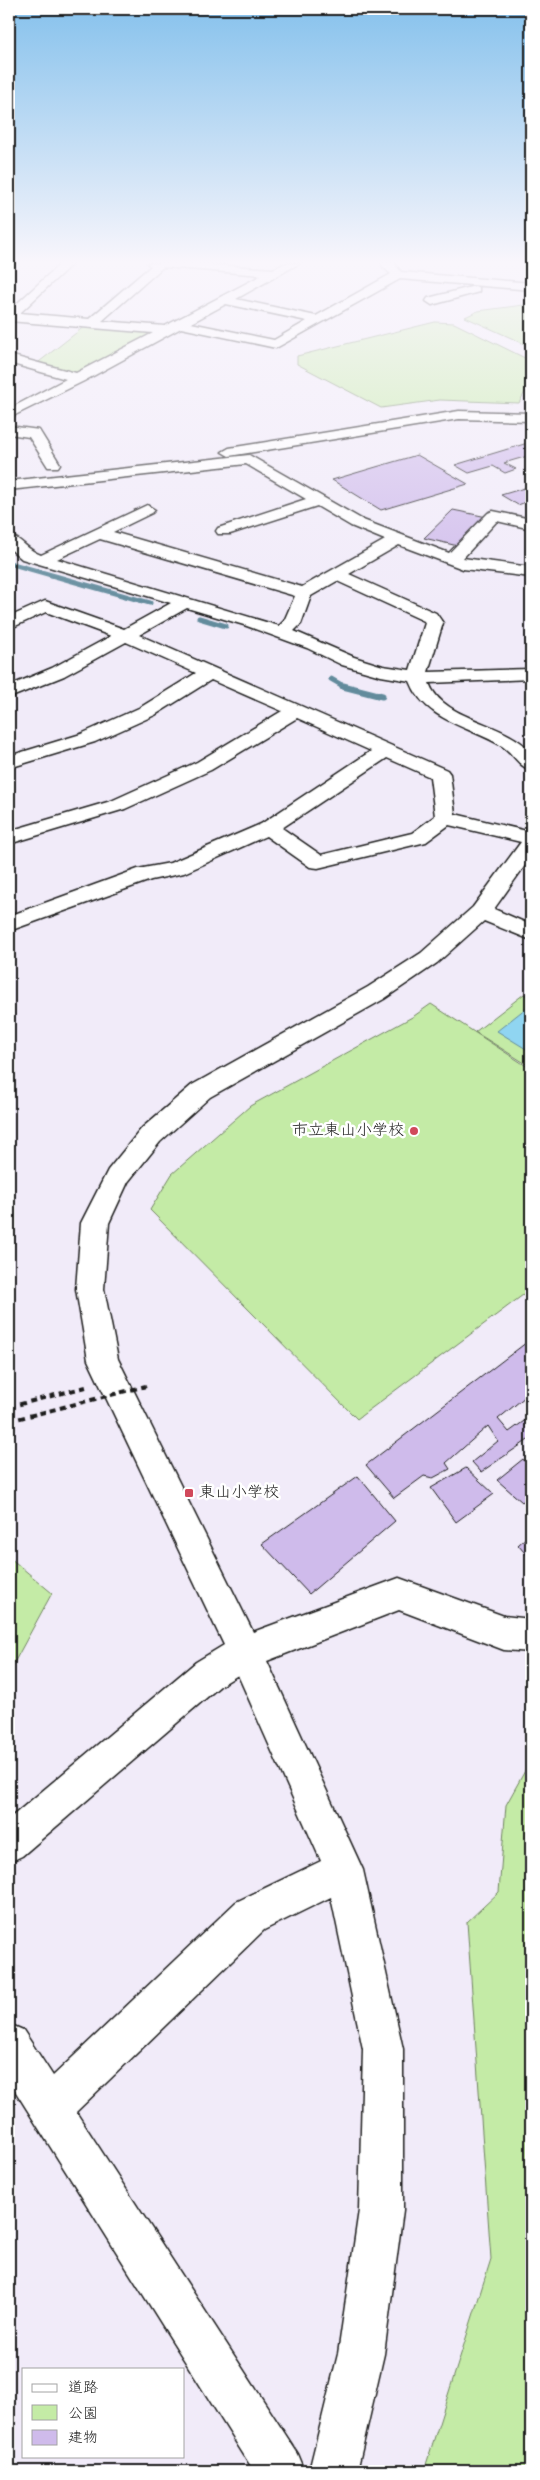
<svg xmlns="http://www.w3.org/2000/svg" width="540" height="2480" font-family="Dekko,'Klee One',sans-serif">
<style>
.green{fill:#c4eba6;stroke:#708461}
.water{fill:#90d5f1;stroke:#628b9c}
.lines{fill:none;stroke-linecap:round;stroke-linejoin:round}
.stream-far1{stroke:#628b9c;stroke-width:5}
.stream{stroke:#628b9c;stroke-width:7}
.building{fill:#cfbbeb;stroke:#1c1c1c}
.minor-casing{stroke:#1c1c1c;stroke-width:3}
.path{stroke:#1c1c1c;stroke-width:4;stroke-dasharray:6 4.5;stroke-linecap:butt}
.minor{fill:#fff;fill-rule:evenodd}
.path-bridge{stroke:#1c1c1c;stroke-width:4;stroke-dasharray:6 4.5;stroke-linecap:butt}
.poi-dot{fill:#d1495b;stroke:#fff;stroke-width:2}
.labels{text-anchor:middle;dominant-baseline:central;stroke-width:5;stroke-linejoin:round;paint-order:stroke}
.poi-label{font-size:16px;fill:#1c1c1c;stroke:#fff;text-anchor:end}
</style>
<rect width="100%" height="100%" fill="#f1ebf9"/>
<filter id="ink" filterUnits="userSpaceOnUse"><feTurbulence type="fractalNoise" baseFrequency=".02" numOctaves="2"/><feDisplacementMap in="SourceGraphic" scale="10" xChannelSelector="R" yChannelSelector="G"/><feConvolveMatrix kernelMatrix="1 2 1 2 8 2 1 2 1" color-interpolation-filters="sRGB"/></filter>
<g filter="url(#ink)">
<path class="green" d="M531 304V347L465 317 478 311Z
M435 322 454 323 531 361V381L519 403 440 400 381 408 297 364V356Z
M85 326 156 333 80 374 35 365Z
M524 994 531 998V1067L475 1032Z
M431 1004 531 1069V1289L357 1419 150 1210 172 1174 250 1106 414 1016Z
M9 1557 52 1593 9 1672Z
M531 1760V2471H424L491 2259 467 1922 499 1892 506 1805Z"/>
<path class="water" d="M526 1008 531 1011V1052L497 1031Z"/>
<g class="lines">
<path class="stream-far1" d="M9 563 150 603
M199 618 226 626
M331 679 345 687"/>
<path class="stream" d="M343 686 382 696"/>
</g>
<path class="building" d="M531 442V455L504 463 516 469 505 473 493 466 469 473 455 465Z
M417 455 468 484 381 510 332 480Z
M531 486V500L518 505 501 495Z
M453 510 487 517 458 546 424 538Z
M531 1339V1392L498 1419 509 1432 531 1416V1438L481 1472 472 1462 498 1441 488 1426 446 1463 450 1469 433 1478 424 1476 394 1498 366 1465Z
M523 1459 531 1469V1495L522 1502 497 1480Z
M466 1468 494 1494 456 1522 431 1488Z
M358 1476 395 1521 309 1594 262 1544Z
M531 1533V1560L518 1545Z"/>
<g class="lines">
<g class="minor-casing">
<path id="minor" d="M61 263H73L20 313 89 319 151 266 147 263H193L273 269 286 263H300L236 299 316 316 391 274 383 267 382 263H394L401 272 531 283V290L400 279 276 348 181 328 84 381 9 418V409L66 379 9 363V355L76 373 153 333 9 321V311ZM163 267 262 275 165 326 102 321ZM226 304 307 321 274 340 191 323Z
M475 286 479 288V292L432 305 426 301 428 298Z
M459 411 531 413V421L459 419 229 456 222 452 229 448Z
M9 426 39 430 60 464 58 467H48L29 437 9 434Z
M249 455 363 520 449 553 488 513 493 511 531 519V529L497 521 463 558 531 567V577L463 569 399 545 349 574 436 613 443 623 428 672 531 669V679L429 683C443 721 505 721 531 752V770C519 767 513 753 502 746 469 726 425 721 410 681L381 676 342 665 307 648 244 625 187 608 139 635 447 770 450 774 455 814 531 832V857L494 909 531 925V940L484 921 437 963 384 999 210 1097 160 1142 128 1182 109 1223 104 1289 118 1359 253 1632 399 1578 504 1616 531 1619V1652L504 1650 399 1610 267 1661 363 1870 403 2049V2210L384 2354 357 2471H309L338 2354 359 2210 363 2049 331 1897 264 1930 76 2112 298 2454 305 2471H254L9 2081V2024L23 2030 53 2076 236 1902 321 1861 238 1675 220 1686 22 1856 9 1862V1819L196 1662 224 1645 88 1360 76 1289 81 1223 108 1170 142 1128 192 1085 368 987 421 953 473 907 521 842 449 825 426 842 318 868 310 867 266 836 184 873 151 880 9 931V916L138 869 170 863 261 824 371 751 297 718 211 770 125 809 9 844V831L111 801 197 762 282 711 211 680 155 715 95 742 9 768V756L81 734 141 707 196 673 126 642 64 676 9 698V686L52 668 111 636 46 612 9 629V617L45 601 124 629 171 603 22 559 9 548V535C21 538 28 551 41 555L147 505 155 510 152 513 113 532 302 587 385 540 351 526 317 506 230 534H218L216 531 218 528 306 499 246 464 9 490V481ZM100 539 295 596 284 621 279 626 57 559ZM337 581 424 621 425 623 410 670 383 666 354 657 294 631 301 624 311 596ZM387 758 430 777 435 816 412 833 321 855 282 828Z"/>
</g>
<path class="path" d="M9 1407 86 1387"/>
<use href="#minor" class="minor"/>
<path class="path-bridge" d="M9 1421 146 1386"/>
</g>
</g>
<linearGradient id="sky" x2="0" y2="1"><stop stop-color="#85c1ec"/><stop offset="0.43" stop-color="#f9f6fc"/><stop offset="1" stop-color="#f9f6fc" stop-opacity="0"/></linearGradient>
<rect width="540" height="610" fill="url(#sky)"/>
<g class="poi-dot">
<circle cx="414" cy="1131" r="5"/>
<rect x="184" y="1488" width="10" height="10" rx="2.5"/>
</g>
<g class="labels">
<g class="poi-label">
<text x="404" y="1131">市立東山小学校</text>
<text x="199" y="1493" text-anchor="start">東山小学校</text>
</g>
</g>
<rect width="540" height="2480" fill="none" stroke="#fff" stroke-width="30"/>
<rect x="15" y="15" width="510" height="2450" fill="none" stroke="#1c1c1c" stroke-width="2" filter="url(#ink)"/>
<rect x="22" y="2368" width="162" height="90" fill="#ffffff" stroke="#a4a4a4"/>
<rect x="32" y="2384" width="25" height="8" fill="#ffffff" stroke="#a4a4a4"/>
<text x="68" y="2392" font-size="15" fill="#1c1c1c">道路</text>
<rect x="32" y="2405" width="25" height="15" fill="#c4eba6" stroke="#a4a4a4"/>
<text x="68" y="2418" font-size="15" fill="#1c1c1c">公園</text>
<rect x="32" y="2430" width="25" height="15" fill="#cfbbeb" stroke="#a4a4a4"/>
<text x="68" y="2442" font-size="15" fill="#1c1c1c">建物</text>
</svg>
